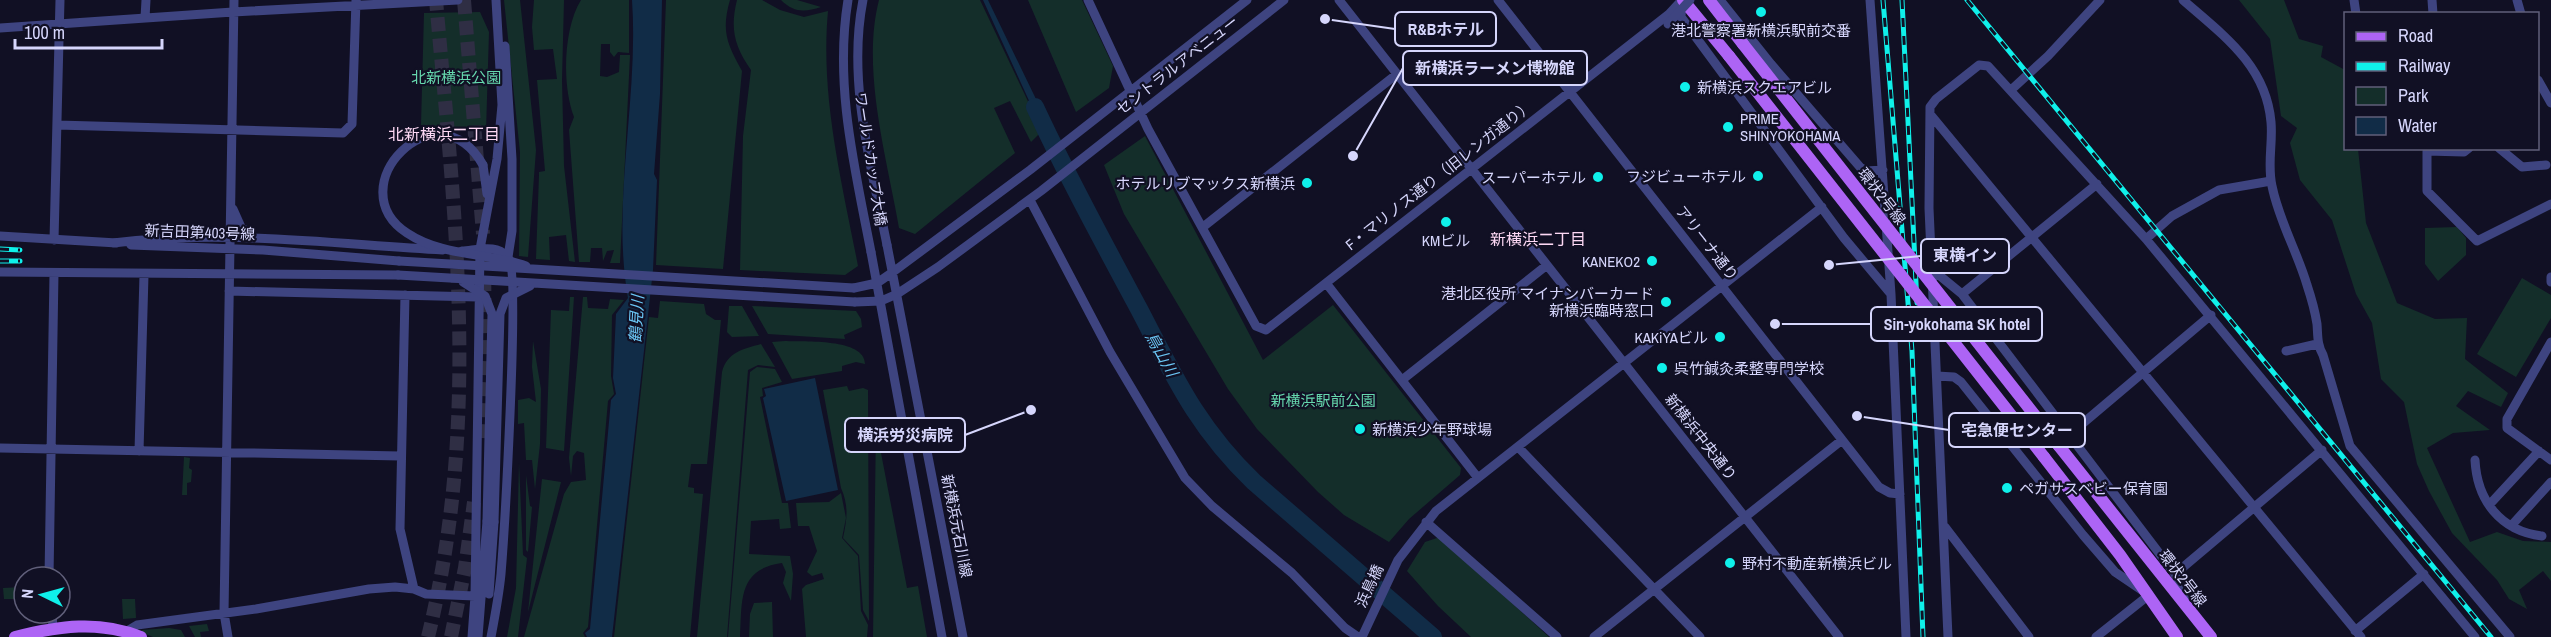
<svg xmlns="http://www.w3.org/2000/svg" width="2551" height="637" font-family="'Archivo Narrow','Noto Sans JP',sans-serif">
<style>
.green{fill:#142e2a}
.water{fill:#112c47}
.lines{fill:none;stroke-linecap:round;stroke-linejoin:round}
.river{stroke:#112c47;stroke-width:18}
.highway-tunnel{stroke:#2f2e44;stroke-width:14;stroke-dasharray:14 7;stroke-linecap:butt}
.minor{stroke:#3e4480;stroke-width:9}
.major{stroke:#ad64f5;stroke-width:12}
.rail-casing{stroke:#0ff0ea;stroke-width:5}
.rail{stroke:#111024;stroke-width:3;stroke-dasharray:9;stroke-linecap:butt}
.minor-bridge{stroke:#3e4480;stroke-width:9}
.major-bridge{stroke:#ad64f5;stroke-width:12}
.poi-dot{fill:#0ff0ea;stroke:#111024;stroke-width:2}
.labels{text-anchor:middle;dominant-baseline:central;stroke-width:4.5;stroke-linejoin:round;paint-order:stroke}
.poi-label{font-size:15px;fill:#d6d6fc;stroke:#111024;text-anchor:start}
.street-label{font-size:15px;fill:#d6d6fc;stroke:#111024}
.park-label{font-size:15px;fill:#66d8ae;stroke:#111024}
.neighbourhood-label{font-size:16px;fill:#fdd8f4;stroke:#111024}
.water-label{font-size:16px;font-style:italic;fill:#6bc7f6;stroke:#111024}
.leader{fill:none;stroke:#d6d6fc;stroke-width:2}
.callout-dot{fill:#d6d6fc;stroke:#111024;stroke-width:2}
.callout{fill:#111024;stroke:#d6d6fc;stroke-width:2}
.callout-label{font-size:16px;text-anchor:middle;font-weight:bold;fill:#d6d6fc}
</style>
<rect width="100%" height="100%" fill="#111024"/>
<path class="green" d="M504 0H520L536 150 528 257 519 256 520 152Z
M534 0H564L562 80 564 166 575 262 569 261 566 235 549 237 550 260 536 259 539 175V172L545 171 537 80 557 79 553 49 534 50 532 27Z
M581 0H629V53L618 52 614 57 610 52V44H601L600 76 607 77 619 72 620 55H630L620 263H610L614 250 607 251 603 261 602 248H591L590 262H579L569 130 574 117C562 86 563 29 581 0Z
M666 0H730C721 31 727 44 742 71L723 269 656 265Z
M737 0H762L780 10 804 17 828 11C820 97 842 182 858 266L845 275 740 270 743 136 751 70C734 46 730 28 737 0Z
M781 0H797L821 7C805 12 794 13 781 0Z
M879 0H980L1042 131 1031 142 1010 101 994 108 1015 153 915 234 899 228C887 158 861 70 879 0Z
M1028 0H1082L1113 66 1109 88 1076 112Z
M2239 0H2284L2299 39 2323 46 2321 57 2345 70 2346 148 2358 149 2366 223 2397 303 2435 319 2467 318 2465 359 2508 393 2501 407 2468 391 2456 406 2490 430 2453 433 2427 448 2470 542 2497 532 2523 541 2551 542V581L2543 571 2519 590 2527 609 2509 599 2497 580 2452 533 2429 491 2417 464 2404 402 2381 379 2372 323 2356 294 2332 220 2300 180 2290 143 2297 128 2281 116 2270 39Z
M480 12 489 32 486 131 421 125 424 13Z
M1145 136 1263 360 1333 305 1461 468 1460 475 1409 519 1389 542 1344 515 1318 492 1257 429 1228 389 1124 214 1104 165Z
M2457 227 2466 238V255L2438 281 2425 264V228Z
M2522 278 2551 295V318L2516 377 2477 354Z
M570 297H574L564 451 546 448 551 310 569 311Z
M583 297H587L588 308 608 309 610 299 624 300 612 315 611 376 614 394 608 401 588 627 583 633 585 637H524L564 494 571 482 586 480 584 453 577 451 573 456 571 476 569 458Z
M660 301 704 304 706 314 715 320H721L707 464H691L688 487 694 488V493L703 494 690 637H614L649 317 658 318Z
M729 306H742L759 336 732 337 727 332Z
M752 306 856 311 861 319 862 327 844 335 845 339 768 334Z
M533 341 541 389 540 444 535 489 532 460H526L524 423 518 424V400L529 398 536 402 532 367Z
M785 341C804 342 865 338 865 364L856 362 842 366V371L792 379 772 342Z
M761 344 775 367 758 365 748 370 727 637H697L722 372C727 352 743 349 761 344Z
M757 367 775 369 782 382 762 388 763 396 760 397 782 503H788L791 528 780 529 779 519 751 521 749 554 790 556 793 574 791 601 783 583 786 572 782 563C738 569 742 600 740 637H728L750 372Z
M847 386 849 391 863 388 868 390 869 621 863 610 859 555 843 538C847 519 849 506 841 488L823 390Z
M876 427 907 588 918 586 927 637H873Z
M184 457 190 458 189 468 192 470 191 482 187 483V495H182Z
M519 463 523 555 527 558 518 637H507L516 588Z
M526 475 530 506 532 507 528 552 526 550Z
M542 479 561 482 528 612Z
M841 493 846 518 842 538 858 556 861 611 868 625 867 637H806L802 589 806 585 824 579 822 573 812 576 807 572 817 551 809 526H798L796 503 829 502Z
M1440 537 1549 637H1471L1438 606 1407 571 1425 542Z
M24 587 22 606H19V599H4L3 588Z
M122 599H135L136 618 123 619Z
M772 602 773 637H749L750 614 754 603Z
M207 624 209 631 200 632 201 637H195L189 626Z
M169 628 181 630 185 637H153L141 632 142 630Z"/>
<path class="water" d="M632 0H662L660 94 654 174 657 180 653 270 612 637H587L585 633 590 629 611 400 616 394 613 378 616 314 628 298C611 202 639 98 632 0Z
M983 0H988L1049 126 1042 129Z
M815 378 838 490 786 501 763 398 766 396 764 389Z"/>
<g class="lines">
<path class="river" d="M1035 107C1067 176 1103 242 1139 309 1175 378 1197 427 1254 482L1433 637"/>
<path class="highway-tunnel" d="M464 0 483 234
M481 438 485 361 484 253
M428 637C481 421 455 218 436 0
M451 637 465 568 474 502"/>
<path class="minor" d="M1088 0 1148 129 1256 326 1266 330 1669 14 1682 0
M1339 0 1839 637
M1498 0 1879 487 1890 493 1900 494
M1720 0 1771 64 1860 167 1866 171 1883 170
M1870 0 1891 294 1906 637
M2183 0C2223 35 2266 65 2271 122 2273 144 2267 164 2272 186 2279 221 2297 251 2307 285 2311 297 2315 311 2317 324 2318 337 2317 344 2323 355L2350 446 2510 637
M2354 0 2356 14
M2432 0 2433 14
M2517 0 2521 14
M1682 4 1681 17 1844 238 1891 294
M145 18 146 0
M0 28 233 12 458 0
M505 46 512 159V231L508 257
M2538 80 2551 103
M2011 90 2048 56 2100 0
M1930 114 2361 637
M57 125 343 133 352 124 356 0
M2469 148 2464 152 2427 151V191L2477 241 2551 204
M2499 148 2522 167 2546 165
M483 165 487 194
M1030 200 1110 352 1185 478 1212 506 1292 573 1345 628 1358 637
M233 209 241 227 254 238
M1203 227 1397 74
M0 236 117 243
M2146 239 2172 216 2219 190 2271 181
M54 240 60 0
M113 243C222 229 333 244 443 250
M131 245 263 250 399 261
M887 245 963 637
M462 251C478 250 498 243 509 259 520 274 504 537 501 574 499 595 495 616 491 637
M871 252 942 637
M1934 271 1962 294 2097 184
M0 272 398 275
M2551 277V282
M1326 283 1478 478
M854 288 877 283 893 272 1030 170 1247 0
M229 291 478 297
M1962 294 2175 574 2186 602
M405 295 400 529 414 589
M855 302 881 301 897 294 938 267 1041 191 1284 0
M2551 342 2507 419V428L2551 460
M2286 351 2317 344
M1937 376 1954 377 1961 382 2083 535 2115 572 2149 595 2096 637
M1402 380 1547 265
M2069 435 2211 315
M1518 447 1700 637
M0 448 400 456
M139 451 144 275
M2475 460C2477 500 2500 531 2542 536
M2490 504 2539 451
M1426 522 1557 637
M2511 526 2551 482
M1945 527 2029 637
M2175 574 2322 450
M49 577 54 273
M489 594 494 522
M52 613 53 629
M127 631 137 625 256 609 369 589 395 587 414 589 426 594 475 596
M2355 631 2424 574
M228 637 224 613 234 0
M472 637 475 596 480 249 497 159 502 105 496 0
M478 637 487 521
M1362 637 1398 560 1436 511 1822 207
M1594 637 1842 440
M1948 637 1929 208 1930 107 1936 99 1979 65 1988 66 2146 239 2475 637"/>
<path class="major" d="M1683 0 1729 56
M1709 0 1743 44
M2059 446 2211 637
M2044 457 2120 555 2177 637
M15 637C59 626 99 620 141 637"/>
<g class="rail-casing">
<path id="rail" d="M1883 0 1912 351 1923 637
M1902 0 1917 303
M1967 0 2491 637
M0 249 20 250
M0 261H20"/>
</g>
<use href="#rail" class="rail"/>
<path class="minor-bridge" d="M848 0C834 85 855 169 871 252
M863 0C847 81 871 165 887 245
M1668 24 1690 0
M483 165C437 84 337 187 407 233 443 257 487 252 526 266
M399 261 854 288
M398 275 855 302
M463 282 485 296 492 314 487 521
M494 522 500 314 506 298 530 286"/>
<path class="major-bridge" d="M1743 44 2059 446
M1729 56 2044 457"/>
</g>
<g class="poi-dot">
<circle cx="1761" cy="12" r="6"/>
<circle cx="1685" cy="87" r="6"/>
<circle cx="1728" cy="127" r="6"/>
<circle cx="1758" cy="176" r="6"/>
<circle cx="1598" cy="177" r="6"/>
<circle cx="1307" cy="183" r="6"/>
<circle cx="1446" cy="222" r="6"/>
<circle cx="1652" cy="261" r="6"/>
<circle cx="1666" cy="302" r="6"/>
<circle cx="1720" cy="337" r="6"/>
<circle cx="1662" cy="368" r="6"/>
<circle cx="1360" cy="429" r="6"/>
<circle cx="2007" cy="488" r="6"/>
<circle cx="1730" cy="563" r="6"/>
</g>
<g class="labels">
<g class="poi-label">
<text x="1761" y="30" text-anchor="middle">港北警察署新横浜駅前交番</text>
<text x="1697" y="87">新横浜スクエアビル</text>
<text x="1740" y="118">PRIME<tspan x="1740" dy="17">SHINYOKOHAMA</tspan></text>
<text x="1746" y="176" text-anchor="end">フジビューホテル</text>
<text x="1586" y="177" text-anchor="end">スーパーホテル</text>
<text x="1295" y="183" text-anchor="end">ホテルリブマックス新横浜</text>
<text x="1446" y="240" text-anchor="middle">KMビル</text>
<text x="1640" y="261" text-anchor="end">KANEKO2</text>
<text x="1654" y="293" text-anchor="end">港北区役所 マイナンバーカード<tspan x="1654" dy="17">新横浜臨時窓口</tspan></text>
<text x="1708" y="337" text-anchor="end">KAKiYAビル</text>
<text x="1674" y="368">呉竹鍼灸柔整専門学校</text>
<text x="1372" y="429">新横浜少年野球場</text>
<text x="2019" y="488">ペガサスベビー保育園</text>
<text x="1742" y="563">野村不動産新横浜ビル</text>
</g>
<g class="street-label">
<text transform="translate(1177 65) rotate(-38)">セントラルアベニュー</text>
<text transform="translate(871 159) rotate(81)">ワールドカップ大橋</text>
<text transform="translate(1439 175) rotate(-38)">F・マリノス通り（旧レンガ通り）</text>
<text transform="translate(1882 196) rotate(52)">環状2号線</text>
<text transform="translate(200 232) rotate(2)">新吉田第403号線</text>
<text transform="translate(1707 243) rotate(52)">アリーナ通り</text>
<text transform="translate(1701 437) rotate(52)">新横浜中央通り</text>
<text transform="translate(957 526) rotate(79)">新横浜元石川線</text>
<text transform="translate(2183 578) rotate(52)">環状2号線</text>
<text transform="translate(1369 586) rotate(-65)">浜鳥橋</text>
</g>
<g class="park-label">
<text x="456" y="77">北新横浜公園</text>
<text x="1323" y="400">新横浜駅前公園</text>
</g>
<g class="neighbourhood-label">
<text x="444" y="134">北新横浜二丁目</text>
<text x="1538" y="239">新横浜二丁目</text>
</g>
<g class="water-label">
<text transform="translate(636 319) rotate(-87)">鶴見川</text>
<text transform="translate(1162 354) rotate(61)">鳥山川</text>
</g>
</g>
<path class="leader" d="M1325 19L1395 29M1353 156L1403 68M1829 265L1921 256M1775 324L1871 324M1857 416L1949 430M1031 410L965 435"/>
<g class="callout-dot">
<circle cx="1325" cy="19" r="6"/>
<circle cx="1353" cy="156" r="6"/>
<circle cx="1829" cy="265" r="6"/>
<circle cx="1775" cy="324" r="6"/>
<circle cx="1857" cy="416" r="6"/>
<circle cx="1031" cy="410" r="6"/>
</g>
<g class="callout">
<rect x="1395" y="12" width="101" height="34" rx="6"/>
<rect x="1403" y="51" width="184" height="34" rx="6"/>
<rect x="1921" y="239" width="88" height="34" rx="6"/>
<rect x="1871" y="307" width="171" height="34" rx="6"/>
<rect x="1949" y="413" width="136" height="34" rx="6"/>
<rect x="845" y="418" width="120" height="34" rx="6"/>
</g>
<g class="callout-label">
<text x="1446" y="35">R&amp;Bホテル</text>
<text x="1495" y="74">新横浜ラーメン博物館</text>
<text x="1965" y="261">東横イン</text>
<text x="1957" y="330">Sin-yokohama SK hotel</text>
<text x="2017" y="436">宅急便センター</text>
<text x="905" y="441">横浜労災病院</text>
</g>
<rect x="2344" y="12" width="195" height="138" fill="#111024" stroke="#605f7a" stroke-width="1.5"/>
<rect x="2356" y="32" width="30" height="9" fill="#ad64f5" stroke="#605f7a" stroke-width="1.5"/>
<text x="2398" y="42" font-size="18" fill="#d6d6fc">Road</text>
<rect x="2356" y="62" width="30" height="9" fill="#0ff0ea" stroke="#605f7a" stroke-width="1.5"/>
<text x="2398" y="72" font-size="18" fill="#d6d6fc">Railway</text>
<rect x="2356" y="87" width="30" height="18" fill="#142e2a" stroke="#605f7a" stroke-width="1.5"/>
<text x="2398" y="102" font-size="18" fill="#d6d6fc">Park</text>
<rect x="2356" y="117" width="30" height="18" fill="#112c47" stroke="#605f7a" stroke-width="1.5"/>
<text x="2398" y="132" font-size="18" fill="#d6d6fc">Water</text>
<g transform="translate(42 595) rotate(275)"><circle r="28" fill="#111024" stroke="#605f7a" stroke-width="1.5"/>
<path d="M0-4.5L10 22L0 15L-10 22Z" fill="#0ff0ea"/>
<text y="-9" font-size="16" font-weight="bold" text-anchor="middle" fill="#d6d6fc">N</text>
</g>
<path d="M15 39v9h147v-9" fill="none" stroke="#d6d6fc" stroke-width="3"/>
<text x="24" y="39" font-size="18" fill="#d6d6fc" stroke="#111024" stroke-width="4.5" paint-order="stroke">100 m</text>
</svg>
